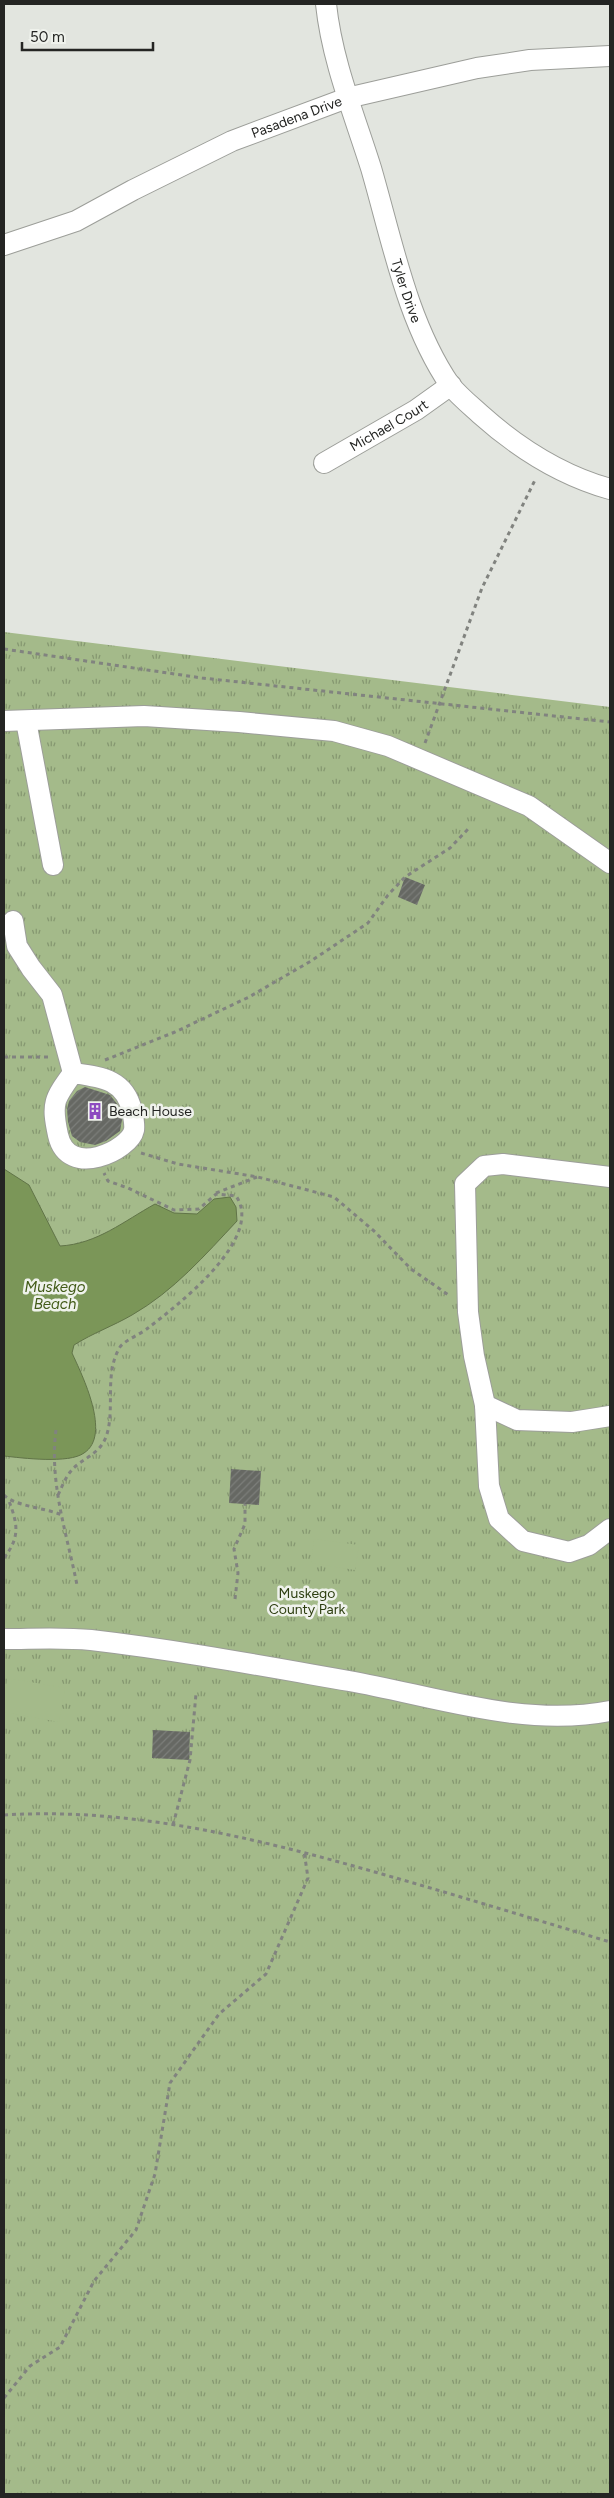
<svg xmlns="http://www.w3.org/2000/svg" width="614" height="2498" font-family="Figtree,sans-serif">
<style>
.grass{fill:url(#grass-tufts)}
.pitch{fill:#a4ba8a}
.water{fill:#7b9658;stroke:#617448}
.building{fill:url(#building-hatch)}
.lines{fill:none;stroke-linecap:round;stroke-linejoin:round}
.minor-casing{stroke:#9c9e99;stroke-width:22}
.path{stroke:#81837f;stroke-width:3;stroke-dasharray:4 4;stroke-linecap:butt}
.minor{stroke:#fff;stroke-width:20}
.labels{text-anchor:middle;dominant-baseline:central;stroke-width:5;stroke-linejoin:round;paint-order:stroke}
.street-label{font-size:14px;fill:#242523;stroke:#eff2ec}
.poi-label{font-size:14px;fill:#242523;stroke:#eff2ec;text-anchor:start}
.park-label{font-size:14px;fill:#2d3e10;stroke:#eff2ec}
.water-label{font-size:15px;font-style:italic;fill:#425b18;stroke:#eff2ec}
</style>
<defs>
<pattern id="grass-tufts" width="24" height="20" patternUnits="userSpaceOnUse" patternTransform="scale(1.25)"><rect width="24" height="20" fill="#a4ba8a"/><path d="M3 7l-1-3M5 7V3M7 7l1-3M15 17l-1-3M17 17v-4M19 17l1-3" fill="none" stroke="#859770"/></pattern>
<pattern id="building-hatch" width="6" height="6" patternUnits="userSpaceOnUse" patternTransform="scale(1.25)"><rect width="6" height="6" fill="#666863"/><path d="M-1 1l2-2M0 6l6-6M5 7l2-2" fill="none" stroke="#7c7e7a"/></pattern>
</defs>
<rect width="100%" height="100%" fill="#e2e5df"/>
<path class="grass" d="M4 632 610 707V2494H4Z"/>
<path class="pitch" d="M314 1539 359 1545 355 1570 311 1563Z
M7 1678 65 1688 59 1722 4 1712Z"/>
<path class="water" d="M4 1169 29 1185 60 1246C97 1244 124 1221 155 1204L174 1213 197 1214 214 1199 230 1197 236 1207 237 1221C205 1255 174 1291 132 1315 113 1326 93 1333 74 1345L72 1353C82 1375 112 1435 84 1453 69 1464 22 1458 4 1456Z"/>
<path class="building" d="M405 877 425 885 417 905 398 897Z
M85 1087 110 1095 118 1105 122 1120 120 1131 106 1141 95 1145 80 1142 72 1136 68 1122 67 1109 69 1101 77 1091Z
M231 1469 261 1471 259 1505 229 1503Z
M153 1730 190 1732 189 1760 152 1758Z"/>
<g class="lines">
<g class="minor-casing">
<g id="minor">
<path id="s1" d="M326 4C332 61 354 114 371 168 392 240 407 322 450 385 458 395 470 405 480 414 518 448 560 475 610 489"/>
<path id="s2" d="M4 245 76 221 133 190 232 141 347 98 477 68 530 60 610 56"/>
<path id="s3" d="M324 463 416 410 451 385"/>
<path d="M4 721 144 716 239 722 334 731 388 746 529 806 610 863"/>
<path d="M26 721 53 865"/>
<path d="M13 921 17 946 31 968 52 995 73 1073C54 1099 51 1103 58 1135 68 1180 130 1150 134 1130 135 1124 133 1116 132 1111 125 1079 101 1077 73 1073"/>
<path d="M610 1177 503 1164 484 1166 465 1184 468 1312 474 1356 485 1405 489 1486 499 1519 523 1541 569 1552 589 1545 610 1529"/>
<path d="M485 1405 517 1420 572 1422 610 1416"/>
<path d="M4 1639C32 1639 62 1637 91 1640 177 1650 263 1666 349 1681 434 1696 523 1728 610 1711"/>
</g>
</g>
<path class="path" d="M4 649 202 678 610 722
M425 743 482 588 536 478
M4 1057H51
M105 1060 175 1032 249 997 311 961 368 923 388 895 405 877 450 848 469 828
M141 1153 178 1164 258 1177 334 1197 374 1231 411 1269 450 1296
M216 1193 257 1177
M56 1430C49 1483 67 1534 77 1585
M4 1495C14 1506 46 1508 62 1515
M58 1495C62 1487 65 1478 71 1471 80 1459 101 1455 107 1434 115 1407 104 1373 120 1347 125 1340 141 1334 148 1328 178 1305 265 1238 236 1196L216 1194 199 1209 174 1210 128 1188 108 1181 104 1173
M4 1558C20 1537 18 1525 9 1501
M235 1599 238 1573 234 1549 245 1524V1504
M4 1815C133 1807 259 1839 382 1874 459 1896 534 1919 610 1942
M173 1825 190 1760 196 1694
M4 2398 30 2366 60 2347 94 2281 136 2230 155 2174 170 2083 219 2014 266 1974 308 1878 304 1851"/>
<use href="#minor" class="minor"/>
</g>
<defs>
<g id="building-bare" transform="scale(1.35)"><path d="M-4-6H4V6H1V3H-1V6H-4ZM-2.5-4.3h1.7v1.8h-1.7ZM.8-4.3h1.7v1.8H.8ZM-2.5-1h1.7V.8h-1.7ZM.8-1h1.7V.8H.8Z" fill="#8d4bc0" stroke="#eff2ec" stroke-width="2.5" paint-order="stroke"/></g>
</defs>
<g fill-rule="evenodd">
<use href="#building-bare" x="95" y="1111"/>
</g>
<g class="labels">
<g class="street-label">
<text stroke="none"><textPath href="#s2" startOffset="320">Pasadena Drive</textPath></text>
<text stroke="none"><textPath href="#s1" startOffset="298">Tyler Drive</textPath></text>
<text stroke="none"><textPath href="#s3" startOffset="75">Michael Court</textPath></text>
</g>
<g class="poi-label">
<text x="109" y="1111">Beach House</text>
</g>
<g class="park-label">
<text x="307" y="1593">Muskego<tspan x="307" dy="16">County Park</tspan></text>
</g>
<g class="water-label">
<text x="55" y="1287">Muskego<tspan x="55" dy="17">Beach</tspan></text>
</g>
</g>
<rect width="614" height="2498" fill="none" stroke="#242523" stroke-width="10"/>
<path d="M22 42v8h131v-8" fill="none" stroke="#242523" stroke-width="2.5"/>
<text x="30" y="42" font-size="15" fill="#242523" stroke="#eff2ec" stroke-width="4" paint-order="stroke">50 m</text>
</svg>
